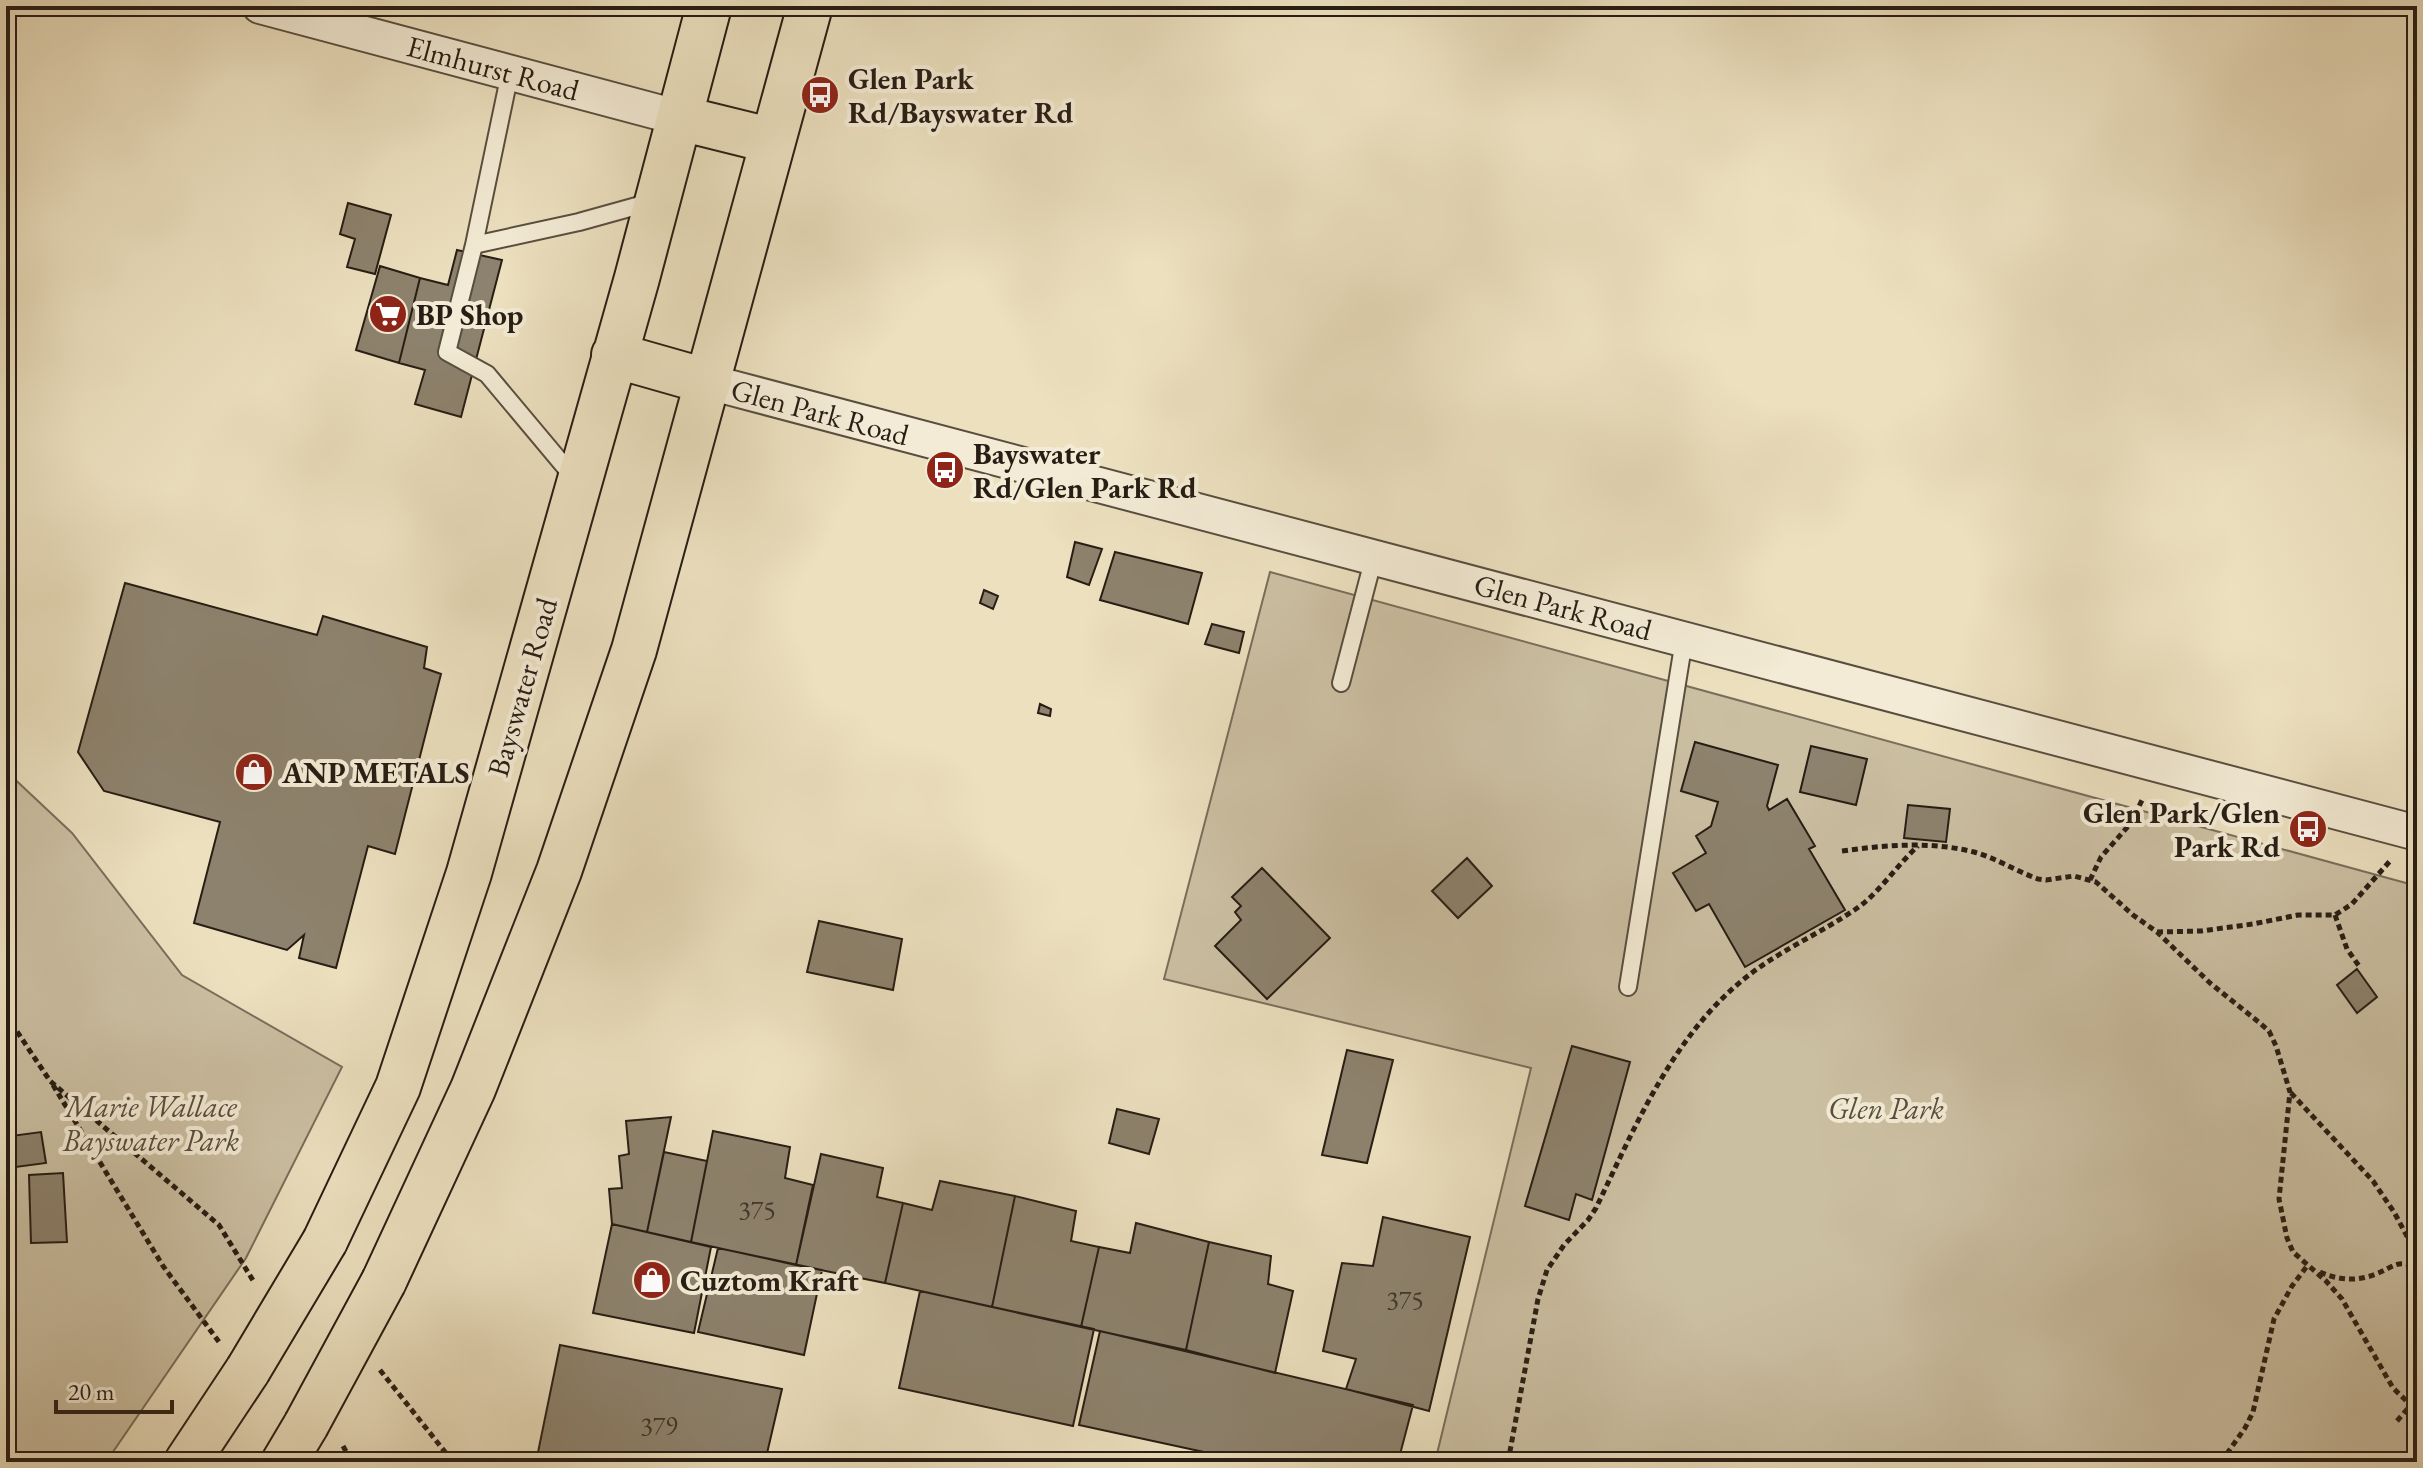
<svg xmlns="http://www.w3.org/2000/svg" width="2423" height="1468" font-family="'EB Garamond',serif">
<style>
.green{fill:#cbbfa2;stroke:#796e5b;stroke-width:2}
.building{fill:#8d826d;stroke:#271d14;stroke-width:2}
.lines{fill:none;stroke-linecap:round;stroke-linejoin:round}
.service-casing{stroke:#584e3f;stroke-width:20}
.minor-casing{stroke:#584e3f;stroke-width:38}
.primary-casing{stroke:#271d14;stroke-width:48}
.path{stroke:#271d14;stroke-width:5;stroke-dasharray:6 4;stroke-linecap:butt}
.service{stroke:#f3ebd5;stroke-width:16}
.minor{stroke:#f3ebd5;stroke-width:34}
.primary{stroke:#ece0bf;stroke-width:44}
.primary-bridge-casing{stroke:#271d14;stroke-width:48;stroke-linecap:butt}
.primary-bridge{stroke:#ece0bf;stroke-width:44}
.labels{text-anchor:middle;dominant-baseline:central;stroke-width:8;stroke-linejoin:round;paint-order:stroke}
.number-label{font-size:26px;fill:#40362a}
.street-label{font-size:30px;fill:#271d14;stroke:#f3ebd5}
.poi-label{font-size:30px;font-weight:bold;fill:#271d14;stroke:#f3ebd5;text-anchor:start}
.park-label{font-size:30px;font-style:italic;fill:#584e3f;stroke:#f3ebd5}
</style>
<rect width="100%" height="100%" fill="#ece0bf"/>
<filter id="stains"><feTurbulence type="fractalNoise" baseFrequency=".0025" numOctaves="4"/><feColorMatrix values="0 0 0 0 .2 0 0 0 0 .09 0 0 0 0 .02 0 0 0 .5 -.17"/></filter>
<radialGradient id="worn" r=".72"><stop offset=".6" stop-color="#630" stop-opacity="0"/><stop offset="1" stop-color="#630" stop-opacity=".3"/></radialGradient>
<path class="green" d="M1270 572 2417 886V1462H1435L1531 1068 1164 979Z
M6 771 72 833 182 975 342 1067 246 1258 106 1462H6Z"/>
<path class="building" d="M348 203 391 215 375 274 347 267 355 239 340 234Z
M457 250 502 260 461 417 415 404 425 370 399 363 420 278 448 285Z
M380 266 420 278 399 363 356 350Z
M1075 542 1102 549 1089 585 1067 577Z
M1115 552 1202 573 1188 624 1100 600Z
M125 583 317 635 323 616 427 647 424 668 441 674 395 854 368 846 336 968 299 958 304 935 287 950 194 923 220 822 104 791 78 752Z
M984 590 998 596 993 609 980 603Z
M1212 624 1244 632 1239 653 1205 644Z
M1040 704 1051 709 1050 716 1038 713Z
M1695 742 1778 765 1767 806 1769 810 1787 799 1815 846 1809 849 1845 910 1745 967 1709 904 1696 911 1673 873 1706 853 1696 836 1711 826 1718 802 1681 791Z
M1811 746 1867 759 1856 805 1800 792Z
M1908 805 1950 809 1946 842 1904 838Z
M1467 858 1492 886 1458 918 1432 891Z
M1262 868 1330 938 1267 999 1215 946 1241 920 1235 912 1241 906 1232 897Z
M819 921 902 939 893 990 807 972Z
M2357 969 2377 997 2357 1013 2337 985Z
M1572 1046 1630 1062 1592 1200 1576 1194 1569 1220 1525 1206Z
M1347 1050 1393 1060 1367 1163 1322 1155Z
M1117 1109 1159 1119 1149 1154 1109 1143Z
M671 1117 647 1232 612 1224 609 1189 622 1188 619 1156 629 1154 626 1121Z
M713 1131 790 1147 785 1178 813 1185 796 1265 691 1242Z
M41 1132 46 1163 16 1167 11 1136Z
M664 1152 707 1161 691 1242 647 1232Z
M821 1154 883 1168 877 1197 903 1203 885 1283 796 1265Z
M63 1173 67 1242 31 1243 29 1175Z
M940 1181 1015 1196 992 1307 885 1283 903 1203 932 1210Z
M1015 1196 1076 1211 1071 1241 1099 1247 1081 1327 992 1307Z
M1383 1217 1470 1237 1429 1411 1346 1389 1356 1359 1323 1351 1342 1263 1373 1266Z
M1136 1223 1209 1242 1186 1350 1081 1327 1099 1247 1130 1253Z
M612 1224 711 1247 694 1333 593 1313Z
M1209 1242 1271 1256 1268 1284 1293 1291 1275 1373 1186 1350Z
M718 1248 822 1270 804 1355 698 1332Z
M920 1291 1094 1329 1073 1426 899 1388Z
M1100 1331 1413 1405 1398 1462H1250L1079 1425Z
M560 1345 782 1389 765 1462H536Z"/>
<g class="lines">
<g class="service-casing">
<path id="service" d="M474 245 510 73
M575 479 487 374 447 352 474 245 579 222 651 202
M1341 683 1374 557
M1628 987 1684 640"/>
</g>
<g class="minor-casing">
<path id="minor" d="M260 6 680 118
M709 382 2417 833"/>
</g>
<g class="primary-casing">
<path id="primary" d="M680 118 773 141
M614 355 709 382
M325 1241 398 1087 469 873 637 278 709 6
M384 1281 473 1089 559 871 634 650 810 6
M187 1462 248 1370
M284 1462 306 1425"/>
</g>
<path class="path" d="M1842 851C1886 845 1930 841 1974 852 1996 858 2016 871 2038 879L2046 880 2074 876 2096 882 2133 915 2157 932 2210 983 2261 1024 2269 1031 2276 1046 2290 1092 2279 1199 2287 1238 2293 1252 2326 1281 2342 1299 2393 1388 2417 1411
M2090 880 2101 857 2131 823 2143 798
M2335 915 2347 949 2359 966
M2157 932 2201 931 2253 924 2298 915H2335L2352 904 2390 861
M6 1015 50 1081 219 1225 254 1282
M53 1085 163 1266 219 1342
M2291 1093 2373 1181 2394 1212 2417 1255
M2320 1272C2338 1280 2356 1282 2376 1274 2394 1267 2396 1259 2417 1267
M380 1370 453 1462
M2397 1421 2417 1398
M343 1446 352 1462
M1508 1462 1538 1299 1547 1270 1564 1245 1588 1220 1596 1208C1635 1127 1672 1037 1744 979 1777 952 1817 935 1853 911 1878 895 1896 866 1918 846
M2221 1462 2245 1428 2253 1412 2274 1319 2292 1286 2307 1266"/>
<use href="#service" class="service"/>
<use href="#minor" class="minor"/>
<use href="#primary" class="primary"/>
<g class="primary-bridge-casing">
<path id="primary-bridge" d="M248 1370 325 1241
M306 1425 384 1281"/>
</g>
<use href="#primary-bridge" class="primary-bridge"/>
</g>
<defs>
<g id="bus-disc" transform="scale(2)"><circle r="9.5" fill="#8f2418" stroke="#f3ebd5"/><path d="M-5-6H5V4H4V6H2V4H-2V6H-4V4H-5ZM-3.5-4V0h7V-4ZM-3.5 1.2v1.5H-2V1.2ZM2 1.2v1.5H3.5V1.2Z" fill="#fff"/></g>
<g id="supermarket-disc" transform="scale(2)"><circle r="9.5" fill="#8f2418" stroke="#f3ebd5"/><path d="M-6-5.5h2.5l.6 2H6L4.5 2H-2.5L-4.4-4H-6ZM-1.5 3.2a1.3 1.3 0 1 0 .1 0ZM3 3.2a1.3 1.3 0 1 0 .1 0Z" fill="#fff"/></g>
<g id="shop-disc" transform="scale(2)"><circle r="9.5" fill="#8f2418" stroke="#f3ebd5"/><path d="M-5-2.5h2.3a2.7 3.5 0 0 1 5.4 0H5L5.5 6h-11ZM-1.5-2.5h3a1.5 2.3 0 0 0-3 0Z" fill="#fff"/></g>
</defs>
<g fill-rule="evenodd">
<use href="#bus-disc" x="820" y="95"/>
<use href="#supermarket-disc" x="388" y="314"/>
<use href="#bus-disc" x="945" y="470"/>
<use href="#shop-disc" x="254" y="772"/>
<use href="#bus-disc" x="2308" y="829"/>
<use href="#shop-disc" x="652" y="1280"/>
</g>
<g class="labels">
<g class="number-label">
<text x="757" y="1210">375</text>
<text x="1405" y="1300">375</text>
<text x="659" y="1426">379</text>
</g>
<g class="street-label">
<text transform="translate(493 68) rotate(15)">Elmhurst Road</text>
<text transform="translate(820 412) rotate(15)">Glen Park Road</text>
<text transform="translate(1563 607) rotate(15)">Glen Park Road</text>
<text transform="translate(522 687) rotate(-74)">Bayswater Road</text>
</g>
<g class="poi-label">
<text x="848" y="78">Glen Park<tspan x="848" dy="34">Rd/Bayswater Rd</tspan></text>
<text x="416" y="314">BP Shop</text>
<text x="973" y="453">Bayswater<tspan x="973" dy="34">Rd/Glen Park Rd</tspan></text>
<text x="282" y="772">ANP METALS</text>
<text x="2280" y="812" text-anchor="end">Glen Park/Glen<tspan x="2280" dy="34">Park Rd</tspan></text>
<text x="680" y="1280">Cuztom Kraft</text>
</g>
<g class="park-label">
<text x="151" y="1106">Marie Wallace<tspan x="151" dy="34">Bayswater Park</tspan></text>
<text x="1886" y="1108">Glen Park</text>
</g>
</g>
<rect width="2423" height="1468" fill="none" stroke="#ece0bf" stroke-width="32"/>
<rect x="8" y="8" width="2407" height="1452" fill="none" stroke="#271d14" stroke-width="4"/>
<rect x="16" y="16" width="2391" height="1436" fill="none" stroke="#271d14" stroke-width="2"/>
<path d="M56 1400v12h116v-12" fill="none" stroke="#271d14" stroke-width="4"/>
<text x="68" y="1400" font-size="24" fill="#271d14" stroke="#f3ebd5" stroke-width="6" paint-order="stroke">20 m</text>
<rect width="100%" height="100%" filter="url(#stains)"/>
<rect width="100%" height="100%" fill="url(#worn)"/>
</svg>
